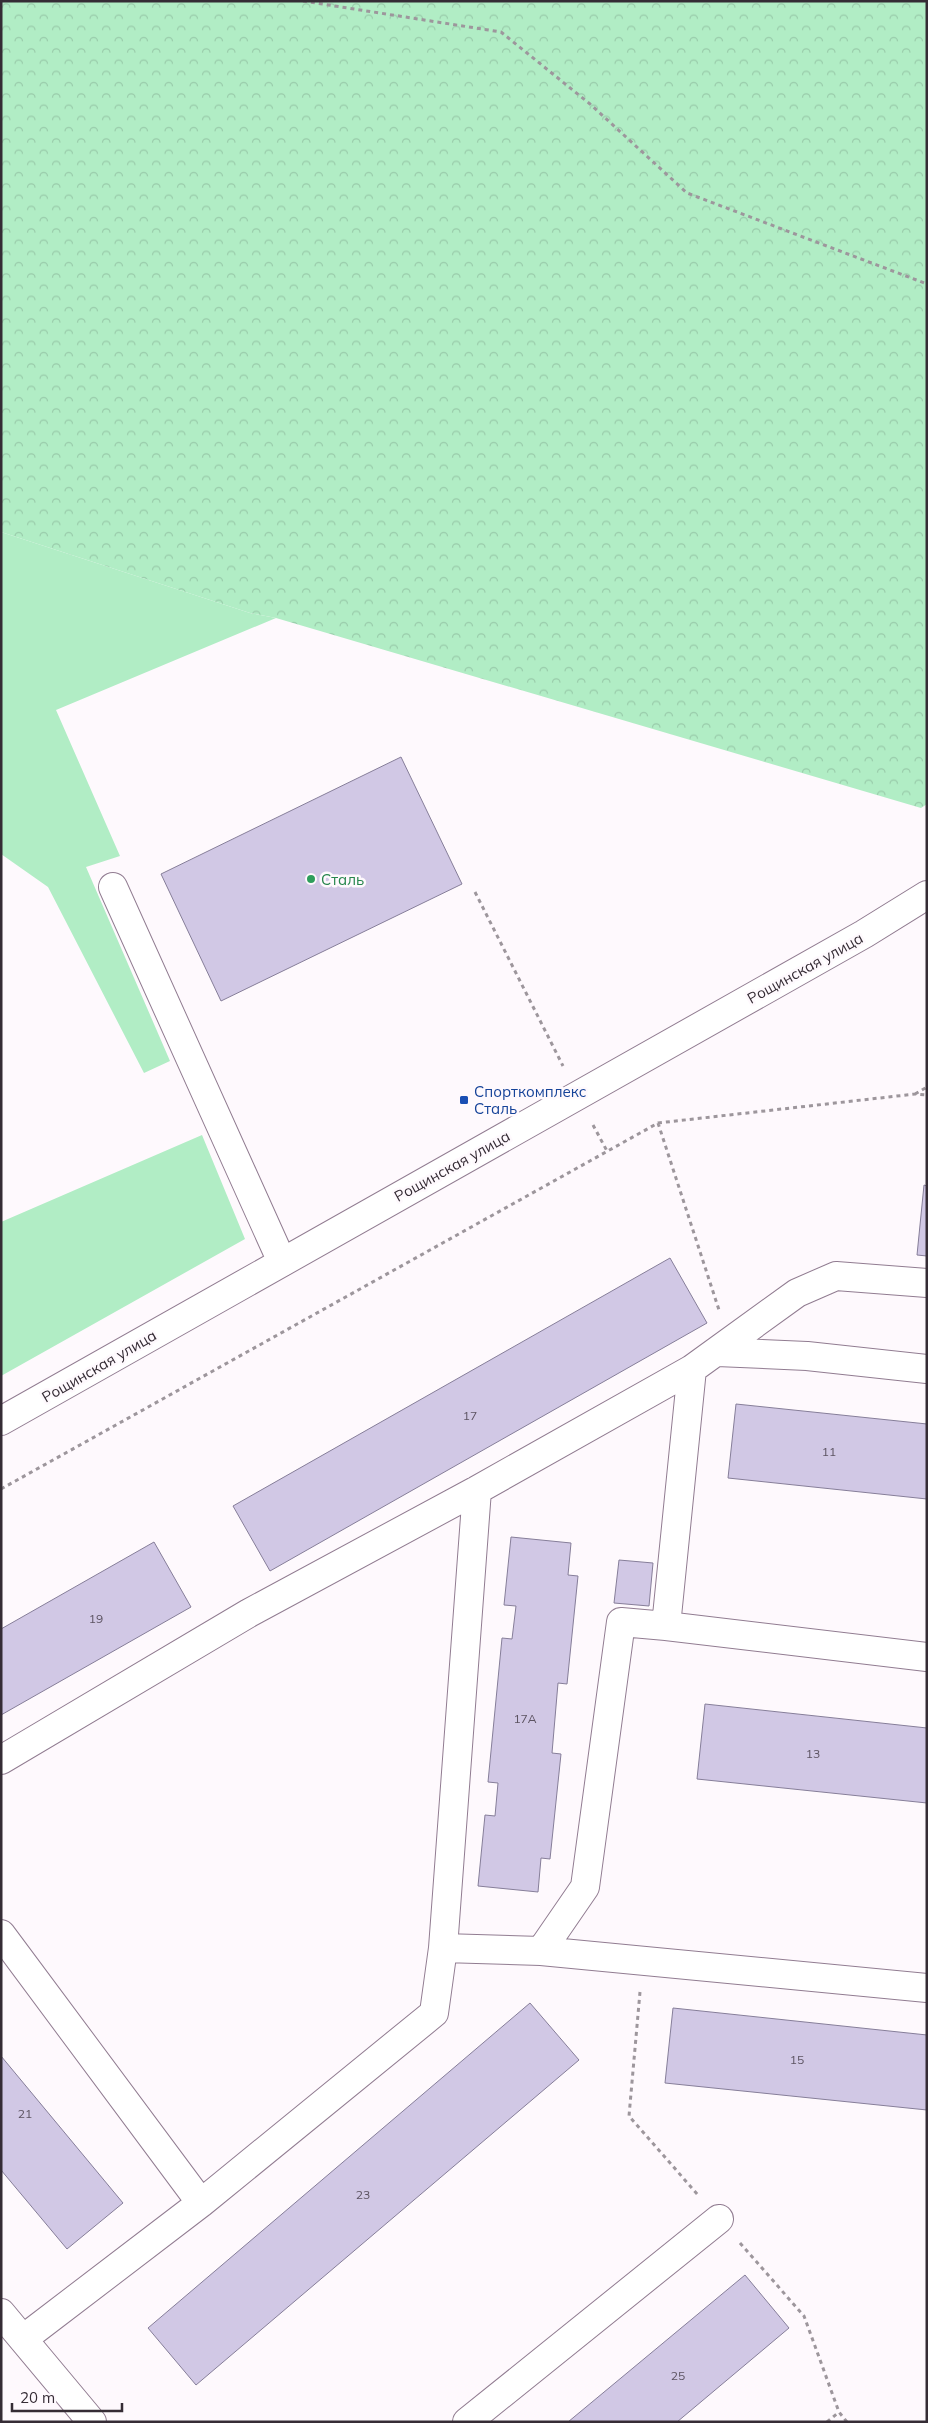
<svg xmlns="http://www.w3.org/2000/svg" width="928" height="2423" font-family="Mulish,sans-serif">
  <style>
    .green { fill: #b1edc5 }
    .forest { fill: url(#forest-crowns) }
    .building { fill: #d1c8e5; stroke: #867e99 }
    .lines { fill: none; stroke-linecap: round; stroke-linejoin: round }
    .minor-casing { stroke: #917c91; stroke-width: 30 }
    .major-casing { stroke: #917c91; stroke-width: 30 }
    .path { stroke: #9d969c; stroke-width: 3; stroke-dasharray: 4 4; stroke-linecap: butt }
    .minor { stroke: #fff; stroke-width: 28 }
    .major { stroke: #fff; stroke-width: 28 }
    .leisure-dot { fill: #2e9e5b; stroke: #fef9fd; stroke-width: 2 }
    .transit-dot { fill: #1a4fb4; stroke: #fef9fd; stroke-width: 2 }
    .labels { text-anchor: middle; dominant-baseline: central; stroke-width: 5; stroke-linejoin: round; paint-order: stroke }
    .number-label { font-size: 12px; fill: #5c5361 }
    .leisure-label { font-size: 15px; fill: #27864d; stroke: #fef9fd; text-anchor: start }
    .street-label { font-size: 15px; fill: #352c35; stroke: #fef9fd }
    .transit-label { font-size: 15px; fill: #164399; stroke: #fef9fd; text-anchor: start }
  </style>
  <defs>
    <pattern id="forest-crowns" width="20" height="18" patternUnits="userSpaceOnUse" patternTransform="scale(1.25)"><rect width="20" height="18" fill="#b1edc5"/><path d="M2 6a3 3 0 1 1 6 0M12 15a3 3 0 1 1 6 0" fill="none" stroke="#99cbaa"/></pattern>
  </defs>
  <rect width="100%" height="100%" fill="#fef9fd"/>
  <path class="green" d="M1 532 250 613 276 618 56 710 120 856 86 867 170 1061 144 1073 48 887 1 854Z
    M202 1135 245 1239 1 1376V1222Z"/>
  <path class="forest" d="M1 1H927V804L921 808 276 618 250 613 1 532Z"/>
  <path class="building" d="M401 757 462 884 221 1001 161 874Z
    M924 1185 927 1186V1256L917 1255Z
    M670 1258 707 1323 270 1571 233 1506Z
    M736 1404 927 1424V1499L728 1478Z
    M511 1537 571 1543 568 1575 578 1576 567 1684 558 1683 552 1753 561 1754 550 1859 541 1858 538 1892 478 1886 485 1815 495 1816 498 1783 488 1782 502 1638 512 1639 516 1606 504 1605Z
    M154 1542 191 1607 1 1715V1629Z
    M619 1560 653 1563 649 1606 614 1603Z
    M705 1704 927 1728V1803L697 1779Z
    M530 2003 579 2060 196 2385 148 2328Z
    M673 2008 927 2035V2110L665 2083Z
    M1 2056 123 2203 67 2249 1 2170Z
    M745 2275 789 2328 677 2422H568Z"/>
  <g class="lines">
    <g class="minor-casing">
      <path id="minor" d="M113 887 282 1262
        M717 1352 807 1356 927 1369
        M666 1626 927 1657
        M1 1760 249 1613 477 1490 692 1369
        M1 1934 201 2203
        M443 1948 477 1490
        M541 1951 927 1988
        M1 2313 92 2422
        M23 2339 201 2203 434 2013 443 1948 541 1951 585 1887 621 1622 666 1626 692 1369 797 1293 836 1276 927 1283
        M467 2422 719 2219"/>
    </g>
    <g class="major-casing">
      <path id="major" d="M1 1421 864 934 927 895"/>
    </g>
    <path class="path" d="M303 1 501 32 590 104 687 193 927 284
      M475 892 563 1066
      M915 1094 927 1087
      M658 1123 719 1310
      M593 1125 607 1151
      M1 1489 658 1123 915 1094 927 1095
      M640 1992 629 2116 698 2195
      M740 2243 804 2316 839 2412 847 2422
      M827 2422 839 2412"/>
    <use href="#minor" class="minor"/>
    <use href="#major" class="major"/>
  </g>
  <circle class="leisure-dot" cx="311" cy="879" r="5"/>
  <rect class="transit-dot" x="459" y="1095" width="10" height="10" rx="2.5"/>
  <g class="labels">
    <g class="number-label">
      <text x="470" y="1415">17</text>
      <text x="829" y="1451">11</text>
      <text x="96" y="1618">19</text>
      <text x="525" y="1718">17А</text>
      <text x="813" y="1753">13</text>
      <text x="797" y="2059">15</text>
      <text x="25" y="2113">21</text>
      <text x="363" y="2194">23</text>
      <text x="678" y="2375">25</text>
    </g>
    <g class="leisure-label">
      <text x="321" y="879">Сталь</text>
    </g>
    <g class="street-label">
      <text transform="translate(805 968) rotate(-29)">Рощинская улица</text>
      <text transform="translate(452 1166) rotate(-29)">Рощинская улица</text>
      <text transform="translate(99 1366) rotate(-30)">Рощинская улица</text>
    </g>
    <g class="transit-label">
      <text x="474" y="1091">Спорткомплекс<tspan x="474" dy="17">Сталь</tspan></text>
    </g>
  </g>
  <rect width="928" height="2423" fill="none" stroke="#352c35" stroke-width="5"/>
  <path d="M12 2403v8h110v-8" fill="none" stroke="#352c35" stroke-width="2.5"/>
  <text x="20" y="2403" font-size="15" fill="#352c35" stroke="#fef9fd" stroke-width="4" paint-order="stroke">20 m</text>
</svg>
